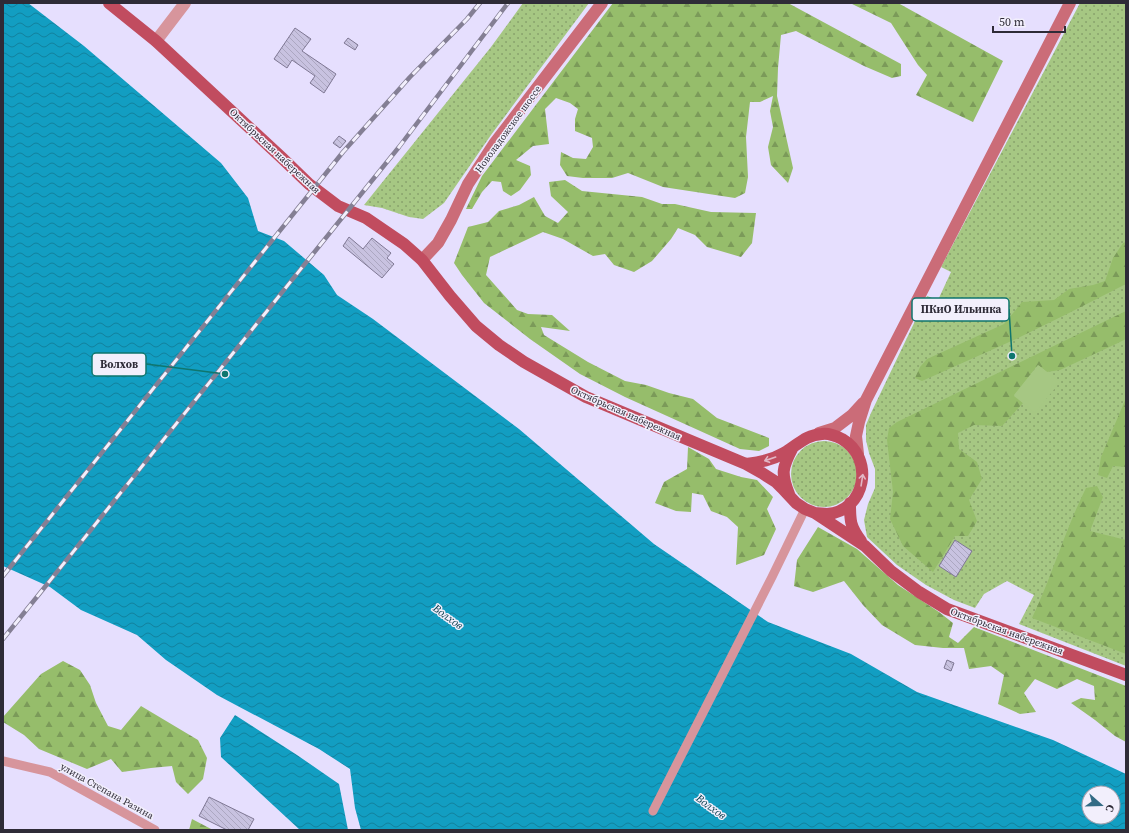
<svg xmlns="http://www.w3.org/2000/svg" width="1129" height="833" font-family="'Source Serif 4',serif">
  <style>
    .green { fill: url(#green-dots) }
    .forest { fill: url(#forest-firs) }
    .pitch { fill: #a6c783 }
    .water { fill: url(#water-waves); fill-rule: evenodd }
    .building { fill: url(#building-back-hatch); stroke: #7f7894 }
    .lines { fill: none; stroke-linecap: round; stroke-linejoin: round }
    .pedestrian { stroke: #d7959c; stroke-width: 9 }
    .minor { stroke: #d7959c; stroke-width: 12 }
    .secondary { stroke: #cb6c78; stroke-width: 12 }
    .primary { stroke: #c14c5f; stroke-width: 12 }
    .rail-casing { stroke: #847f94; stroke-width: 4.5 }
    .rail { stroke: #f2effc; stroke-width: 3; stroke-dasharray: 9; stroke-linecap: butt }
    .oneway { stroke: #e1b6c5 }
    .labels { text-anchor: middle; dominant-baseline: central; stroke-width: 3; stroke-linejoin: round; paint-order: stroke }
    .street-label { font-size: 10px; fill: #2e2b37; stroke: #f2effc }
    .water-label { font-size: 11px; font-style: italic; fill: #013a49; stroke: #f2effc }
    .leader { fill: none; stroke: #0f766e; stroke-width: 1.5 }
    .callout-dot { fill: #0f766e; stroke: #f2effc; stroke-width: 1.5 }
    .callout { fill: #f2effc; stroke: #0f766e; stroke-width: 1.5 }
    .callout-label { font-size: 11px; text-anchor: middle; font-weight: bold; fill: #2e2b37 }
  </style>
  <defs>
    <pattern id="green-dots" width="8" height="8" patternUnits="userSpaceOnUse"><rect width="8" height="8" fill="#a6c783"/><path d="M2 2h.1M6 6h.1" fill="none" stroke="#88a26c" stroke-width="1.8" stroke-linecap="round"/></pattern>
    <pattern id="forest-firs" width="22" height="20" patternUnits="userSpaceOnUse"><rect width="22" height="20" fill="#96bd6b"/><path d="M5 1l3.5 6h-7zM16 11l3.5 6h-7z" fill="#7b9a59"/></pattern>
    <pattern id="water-waves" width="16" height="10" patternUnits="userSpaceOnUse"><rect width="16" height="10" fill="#129ec2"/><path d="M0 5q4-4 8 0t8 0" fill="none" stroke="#11819e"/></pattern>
    <pattern id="building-back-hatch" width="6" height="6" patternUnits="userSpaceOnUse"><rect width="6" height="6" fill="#c8c2e0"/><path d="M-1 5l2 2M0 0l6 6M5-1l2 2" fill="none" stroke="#aca7c1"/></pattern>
  </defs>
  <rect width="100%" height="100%" fill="#e6dffe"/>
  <path class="green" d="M523 3H589L491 135 444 203 423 219 409 217 382 208 364 205 491 47Z
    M1080 3H1126V666L1019 624 1034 595 1007 581 984 594 975 608 954 600 926 585 897 565 867 537 864 520 868 504 875 488V469L869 453 866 440V425L871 413 927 296 938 300 951 272 941 267Z
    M791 474a33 33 0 1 1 66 0a33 33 0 1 1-66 0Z"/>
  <path class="forest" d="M613 3H788L901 64V76L892 78 864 66 796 31 781 35 778 68 777 96 793 168 788 183 771 165 768 147 773 127 770 111 773 96 760 102H750L746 137 748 177 745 193 735 198 663 187 628 173 612 178H583L567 176 560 165 561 152 573 158 586 159 593 147 592 138 575 131V119L578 109 570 103 556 98 545 109 549 144 533 146 516 160 530 166 531 175 520 190 511 196 503 191 501 182 492 181 482 192 472 209H466L482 176Z
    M850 3H898L1003 61 973 122 916 95 927 75 918 65 891 23Z
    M565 180 582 191 642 197 662 204H675L711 212 756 213 752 243 741 257 707 247 695 235 678 228 671 239 652 261 634 272 614 265 605 254 593 256 563 239 543 232 490 257 486 275 517 310 528 314 552 315 570 331 541 327 544 335 588 362 625 381 646 385 669 393 693 399 717 418 769 438V446L759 451 740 449 625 397 580 374 530 339 484 303 462 275 454 263 468 227 488 222 499 211 519 205 534 197 545 216 558 223 568 212 551 196 549 182Z
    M1126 242V284L1069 313 1016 339 922 381 915 378 920 367 927 359 1004 324 1022 302 1054 300 1069 289 1093 285 1105 281 1113 258 1123 243Z
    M1126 311V339L1118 343 1060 370 1047 372 1038 365 1014 395 1023 403 1002 426 974 425 958 433 959 449 977 462 982 479 969 500 977 521 968 536H955L933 572 903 546 890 519 893 492 887 440 889 428 897 422Z
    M1126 398V467L1113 466 1107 478 1098 475 1101 457Z
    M688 447 709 459 716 469 741 477 757 480 773 497 767 509 776 529 764 555 736 565 738 527 727 517 711 511 703 495 692 493 691 512 676 511 655 503 664 482 687 469Z
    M1097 486 1103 497 1090 531 1126 540V654L1032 618C1052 576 1065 530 1086 488Z
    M818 527 857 549 898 585 939 612 953 623 949 637 958 643 974 627 1126 686V742L1115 736 1095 720 1071 703 1081 698 1095 700 1094 686 1077 679 1057 689 1035 679 1024 693 1036 712 1020 714 998 704 1004 675 991 666 969 669 964 648H943L915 645 882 625 863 605 844 581 813 592 794 586 797 560Z
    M63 661 80 670 90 685 96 703 108 726 121 730 141 706 198 740 207 758 203 779 188 794 176 782 172 766 151 768 122 772 111 759 87 769 39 749 24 735 3 722V717L41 674Z
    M192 819 213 830H189Z"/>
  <path class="pitch" d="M1038 365 1060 382 1035 413 1014 396Z"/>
  <path class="water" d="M3 3H28L84 46 221 163 248 198 258 231 284 241 324 275 337 295 373 319 519 429 654 544 768 622 851 654 917 692 1053 740 1126 774V830H361L355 808 350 769 319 749 217 695 166 660 137 635 81 610 50 587 3 566ZM1089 793H1113V817H1089Z
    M235 715 297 755 339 784 348 830H300L221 757 220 738Z"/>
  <path class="building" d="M295 28 311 39 302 51 336 74 324 93 310 83 315 76 292 60 287 68 274 59Z
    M348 38 358 45 355 50 344 43Z
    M339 136 346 141 340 148 333 143Z
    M349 237 363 249 372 238 391 253 387 258 394 264 382 278 343 246Z
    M955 540 972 551 956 577 939 566Z
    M947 660 954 663 951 671 944 668Z
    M209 797 254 819 248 830H227L199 816Z"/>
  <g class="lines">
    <path class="pedestrian" d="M3 761 50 772 155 830
      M653 811 772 577 805 509"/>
    <path class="minor" d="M156 41 185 3"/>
    <path class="secondary" d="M422 260 438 243 451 220 468 184 494 144 602 3
      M819 433 835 428 852 415 863 403
      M858 454 856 436 859 422 866 400 1070 3"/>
    <path class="primary" d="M109 3 156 41 282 158 309 184 338 206 366 218 404 244 422 260 450 296 476 326 499 345 524 362 586 397 746 464 762 473 776 482 782 488 796 503 805 509 815 513 865 546 891 571 919 592 947 609 1126 675
      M746 464C760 462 772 460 784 453 798 445 805 435 822 434 829 433 836 436 842 439 875 458 866 511 827 514 823 514 819 513 815 513
      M789 494C781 474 782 468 792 449
      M850 503C850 521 850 526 861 541"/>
    <g class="rail-casing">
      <path id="rail" d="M3 576 343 152 410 77 467 19 480 3
        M3 639 399 147 508 3"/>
    </g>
    <use href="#rail" class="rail"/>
  </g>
  <defs><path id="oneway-shaft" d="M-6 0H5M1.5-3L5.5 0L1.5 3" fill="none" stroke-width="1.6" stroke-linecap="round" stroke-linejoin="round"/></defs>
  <g class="oneway">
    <use href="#oneway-shaft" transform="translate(770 459) rotate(161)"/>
    <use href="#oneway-shaft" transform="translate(862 480) rotate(-81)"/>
  </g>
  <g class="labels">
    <g class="street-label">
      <text transform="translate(508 129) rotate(-54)">Новоладожское шоссе</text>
      <text transform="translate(275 151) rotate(43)">Октябрьская набережная</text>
      <text transform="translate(626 413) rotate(24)">Октябрьская набережная</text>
      <text transform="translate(1007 631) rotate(20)">Октябрьская набережная</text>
      <text transform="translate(107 791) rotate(29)">улица Степана Разина</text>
    </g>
    <g class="water-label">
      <text transform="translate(448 617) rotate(36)">Волхов</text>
      <text transform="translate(711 807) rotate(36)">Волхов</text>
    </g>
  </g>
  <path class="leader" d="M1012 356L1009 309M225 374L146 364"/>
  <g class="callout-dot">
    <circle cx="1012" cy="356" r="4"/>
    <circle cx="225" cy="374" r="4"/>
  </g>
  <g class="callout">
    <rect x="912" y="298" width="97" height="23" rx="4"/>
    <rect x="92" y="353" width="54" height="23" rx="4"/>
  </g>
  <g class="callout-label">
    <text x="961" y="313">ПКиО Ильинка</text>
    <text x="119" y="368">Волхов</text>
  </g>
  <rect width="1129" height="833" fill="none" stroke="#2e2b37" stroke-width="8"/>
  <g transform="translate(1101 805) rotate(110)"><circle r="19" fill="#f2effc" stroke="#a4a1ad"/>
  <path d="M0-3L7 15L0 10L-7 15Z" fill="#336b85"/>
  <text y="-6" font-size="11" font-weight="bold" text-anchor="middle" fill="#2e2b37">С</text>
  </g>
  <path d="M993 26v6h72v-6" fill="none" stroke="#2e2b37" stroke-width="2"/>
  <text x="999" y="26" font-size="12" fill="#2e2b37" stroke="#f2effc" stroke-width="3" paint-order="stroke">50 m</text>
</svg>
